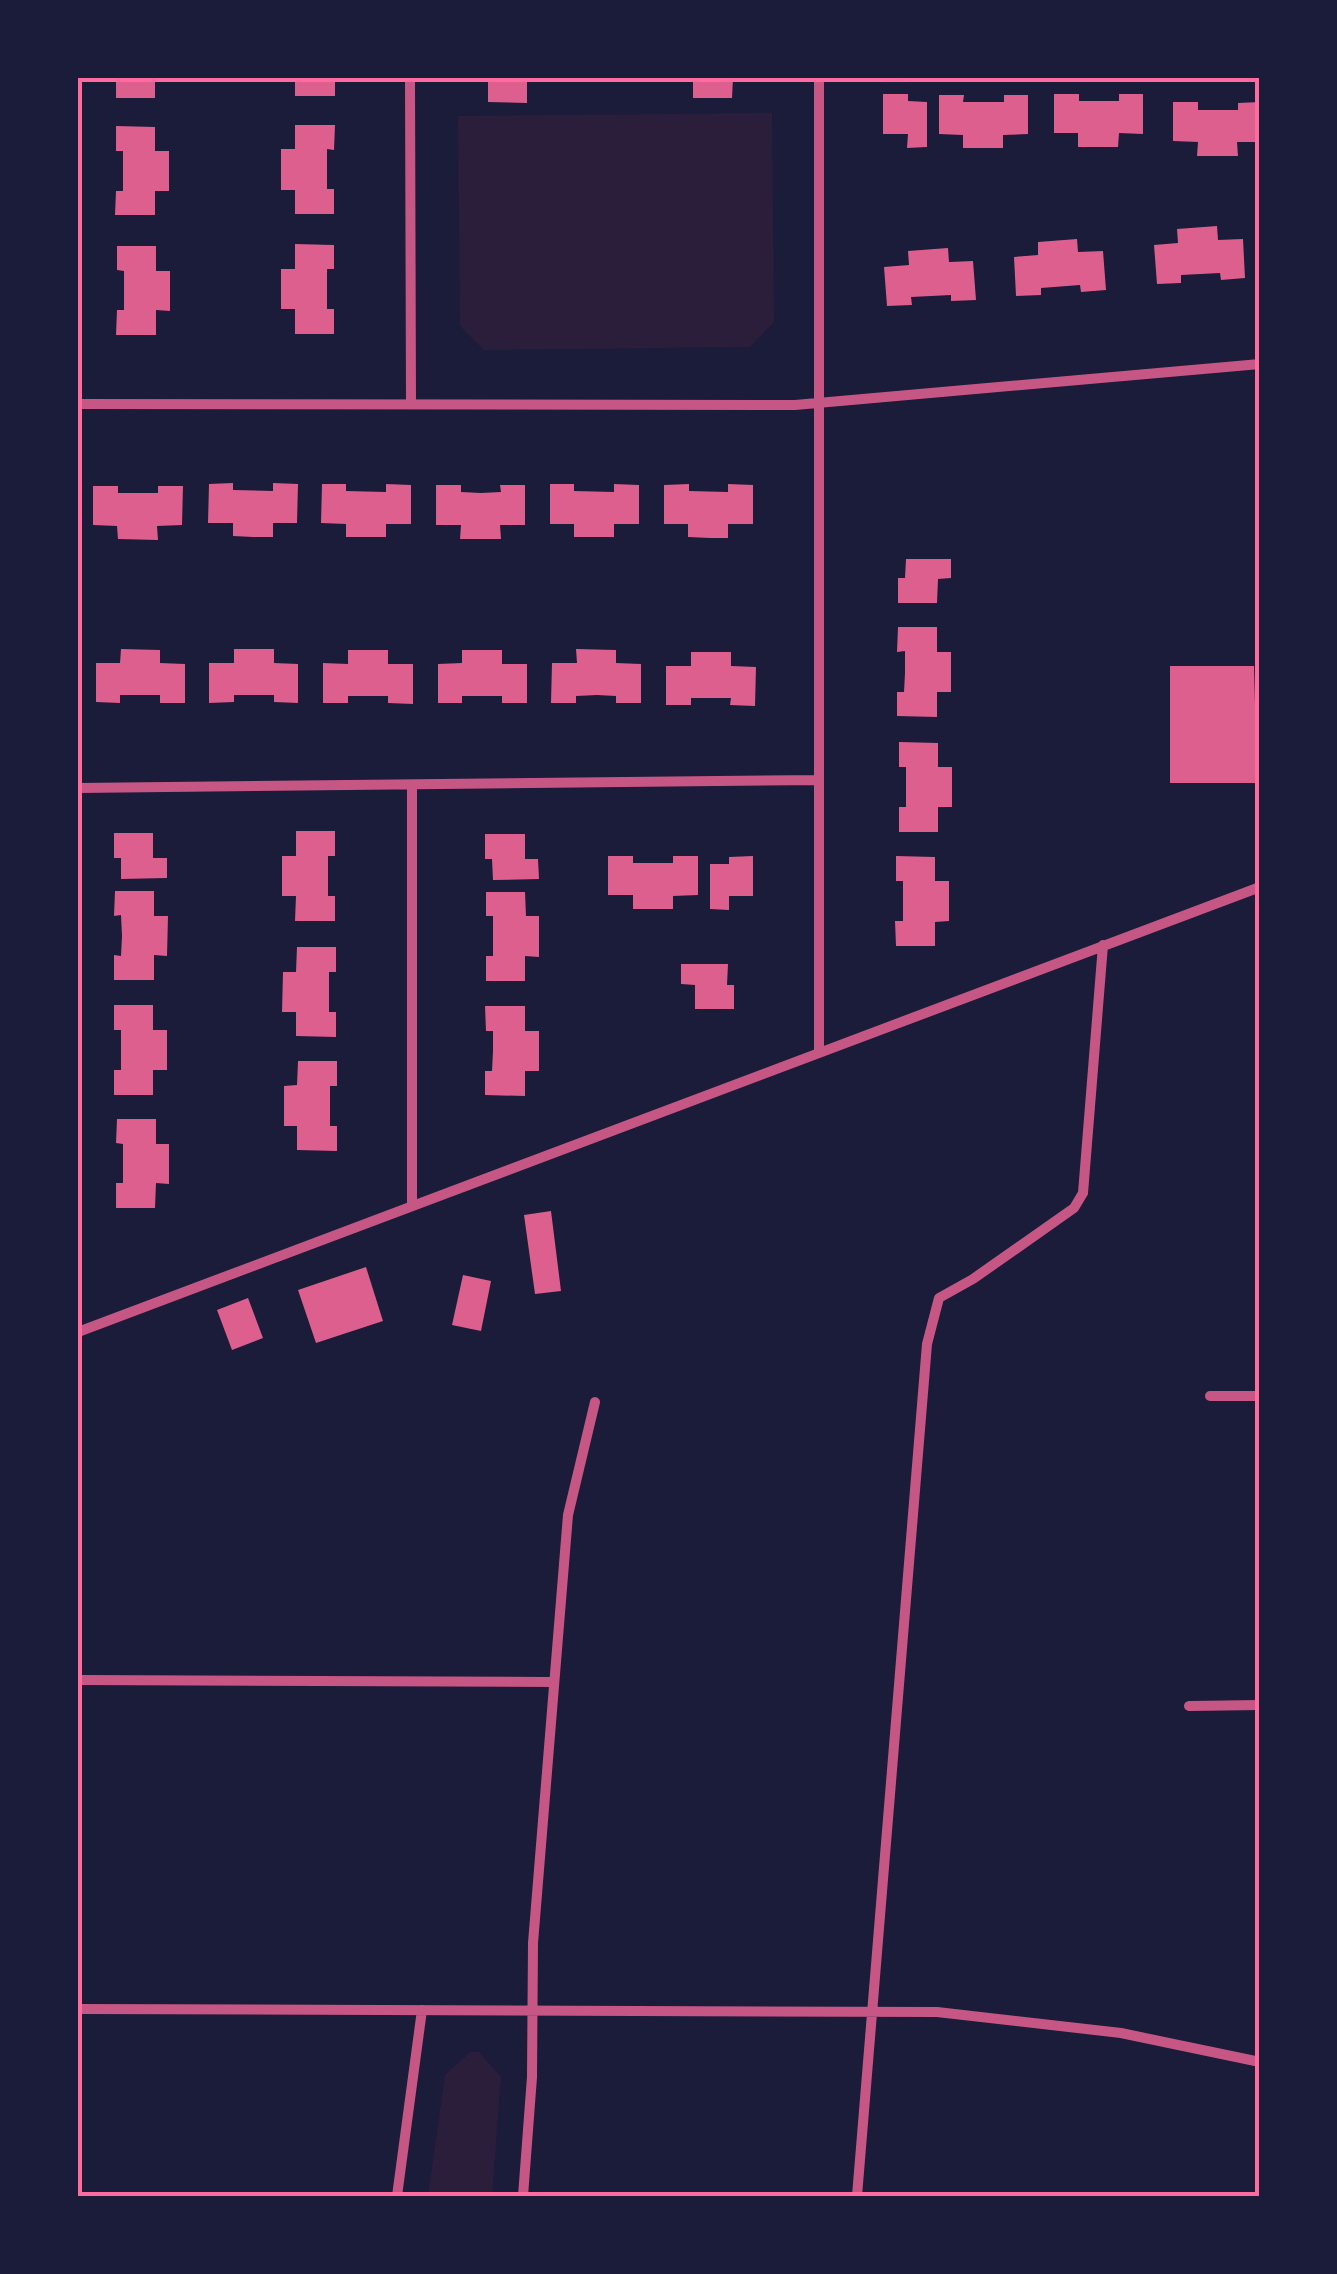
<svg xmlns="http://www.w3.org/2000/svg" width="1337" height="2274" font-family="'PT Sans Narrow',sans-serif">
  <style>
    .green { fill: #2a1e3b }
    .building { fill: #dd5f8e }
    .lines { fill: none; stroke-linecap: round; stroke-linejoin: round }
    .minor { stroke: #c65784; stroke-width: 10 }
    .neatline { fill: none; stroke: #ff6b9d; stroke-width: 4 }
  </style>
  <rect width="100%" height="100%" fill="#1b1b3a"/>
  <path class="green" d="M772 113 774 322 750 347 484 350 460 326 458 116Z
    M470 2052H479L501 2077 492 2196H428L445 2075Z"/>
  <path class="building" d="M116 78H155V98H116Z
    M295 78H335V96H295Z
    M488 78H527V103L488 102Z
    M693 78H733L732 98H693Z
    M883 94H908V101L927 102V147L907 148 908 134H883Z
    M1054 94H1079V101H1119V94H1143V134L1119 133 1118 147H1078V133H1054Z
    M939 95H964L963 102H1004V95H1028V134L1003 135V148H963V135L939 134Z
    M1173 102H1198V110H1238V103L1260 102V142H1237L1238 156H1197L1198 142 1173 141Z
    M295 125H335L334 150 327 149V189H334V214H295V190H281V149H295Z
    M116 126 155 127V151H169V191H155V215H115L116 191H123V151H116Z
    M1217 226 1218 240 1243 239 1245 278 1221 280 1220 273 1181 275V283L1157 284 1154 245 1178 243 1177 229Z
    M1077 239 1078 252 1103 251 1106 290 1081 292 1080 285 1041 288V295L1016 296 1014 257 1038 255V242Z
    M295 244 334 245V269H327V309H334V334H295V309H281V269H295Z
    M117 246H156V271H170V311L156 310V335H116L117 310H124V271L117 270Z
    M948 248 949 262 973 261 976 300 951 301V295L911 297 912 305 887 306 884 267 909 265 908 251Z
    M233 483V490L273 491V483L298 484 297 523H273V537H253L233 536V523H208L209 484Z
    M322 484H346V491L386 492V484L411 485V524H386V537H346V524L321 523Z
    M550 484H574V491L614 492V484L639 485V524H614V537H574V524H550Z
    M689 484V491L728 492V484L753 485V524H728V538H710L688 537V524H664V485Z
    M436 485H461V492L481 493 501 492 500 485H525V525H500L501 539H460L461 525H436Z
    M93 486H118V493H158V486H183L182 525 157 526 158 540 118 539 117 526 93 525Z
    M906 559H951V578L938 579 937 603H898V578H905Z
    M898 627H937V652H951V692H937V717L897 716V692H904L905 673V651L897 652Z
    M121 649 160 650V663L185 664V703H160V695H120V703L96 702V663H120Z
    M234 649H274V663L298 664V703L274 702V695H234V702L209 703V663H234Z
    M576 649 616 650V663L641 664V703H616V696L597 695 576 696V703H551L552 663H577Z
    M348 650H388V664H413V704L388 703V696H348V703H323V663L348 664Z
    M462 650H502V664H527V703H502V696H462V703H438V664L462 663Z
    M691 652H731V666L756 667 755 706 730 705 731 698H691V705H666V666H691Z
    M1170 666H1254L1255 704H1260V783H1170Z
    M899 742 938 743V767H952V807H938V832H899V807H906V767H899Z
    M296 831H335V856H328V896H335V921H295L296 896H282V856H296Z
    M114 833H153V858H167V878L121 879V858H114Z
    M485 834H525V859H538L539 879 493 880 492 859H485Z
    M608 856H633V863H673V856H698V895L673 896V909H633V895H608Z
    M753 856V896H729V910L710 909V864H729V857Z
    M896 856 935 857V881H949V921L935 922V946H896L895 921H903V881H896Z
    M115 891H154V916H168L167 956 154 955V980H114V955L121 956 122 936 121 915 114 916Z
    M486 892H525L526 916H539V957L525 956V981H486V956H493V916H486Z
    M297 947H336V972H329V1012H336V1037L296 1036V1012H282L283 972H296Z
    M681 964H728L727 985H734V1009H695V985L681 984Z
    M114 1005H153V1030H167V1070H153V1095H114V1070H121V1030H114Z
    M485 1006H525V1031H539V1071H525V1096L485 1095V1071H492L493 1051V1031H486Z
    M298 1061H337V1086H330V1126H337V1151L297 1150V1126H284V1086L297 1085Z
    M117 1119H156V1144H169V1184L156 1183 155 1208H116V1183H123V1144L116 1143Z
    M551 1211 561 1291 535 1294 524 1215Z
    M366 1267 383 1321 316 1343 298 1290Z
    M463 1275 491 1281 481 1331 452 1325Z
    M248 1298 263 1338 232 1350 217 1310Z"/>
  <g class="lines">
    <path class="minor" d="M410 78 411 404
      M78 404 795 405 1260 364
      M412 785V1206
      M78 788 819 780
      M819 1053V78
      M78 1332 1260 887
      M1210 1396H1260
      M78 1680 554 1682
      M1189 1706 1260 1705
      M78 2009 937 2012 1121 2033 1260 2062
      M397 2196 422 2010
      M523 2196 532 2077 533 1943 568 1515 595 1402
      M857 2196 927 1344 939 1298 973 1279 1074 1208 1083 1193 1103 945"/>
  </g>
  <rect width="1337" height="2274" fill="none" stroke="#1b1b3a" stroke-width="160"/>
  <rect x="80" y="80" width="1177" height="2114" class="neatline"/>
</svg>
